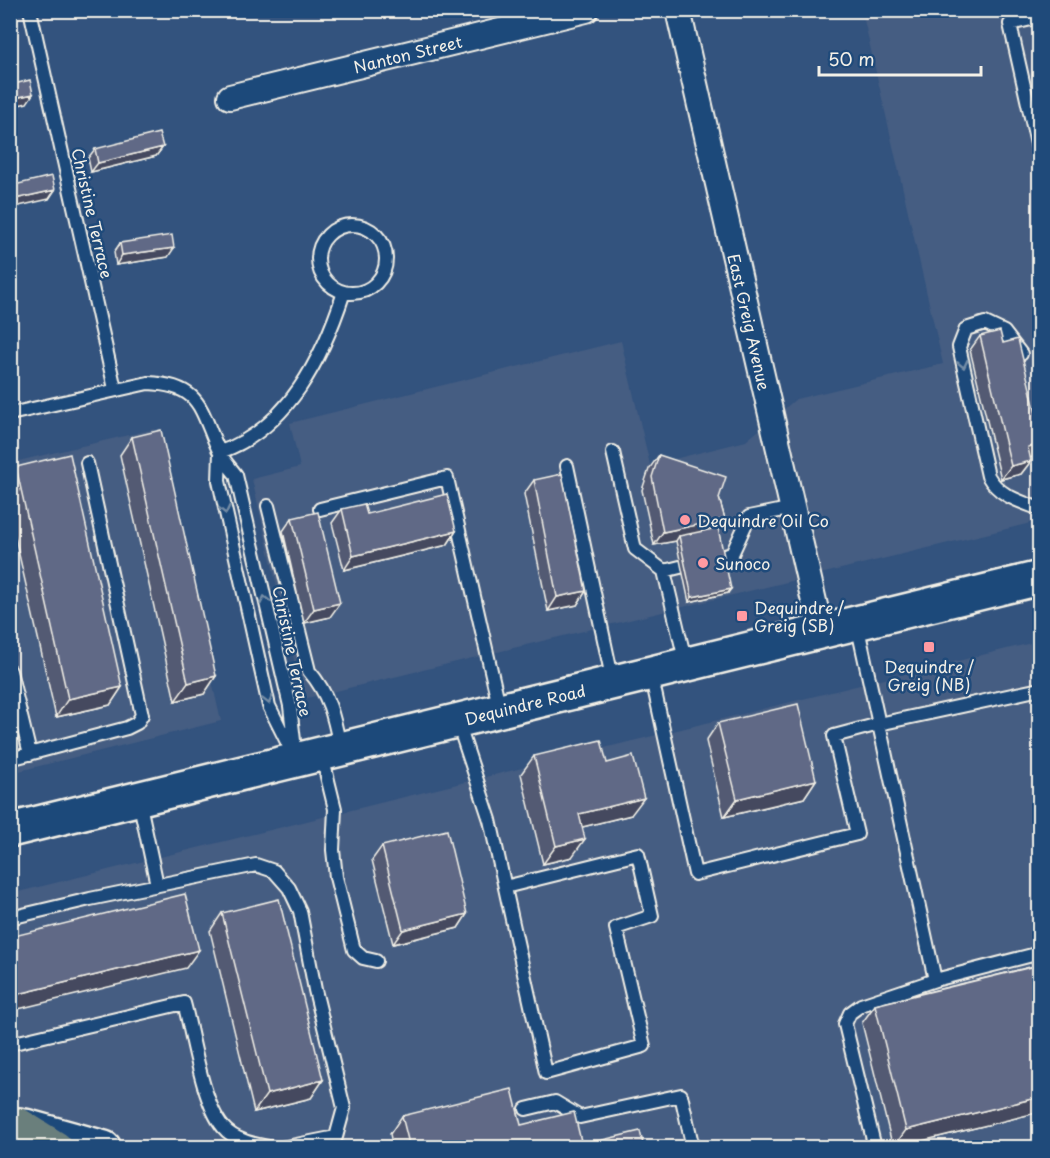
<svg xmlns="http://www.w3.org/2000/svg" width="1050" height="1158" font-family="'Playpen Sans',sans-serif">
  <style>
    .built { fill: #455d82 }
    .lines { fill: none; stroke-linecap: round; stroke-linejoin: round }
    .service-casing { stroke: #f4f1e8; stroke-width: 16 }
    .minor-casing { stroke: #f4f1e8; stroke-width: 28 }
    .secondary-casing { stroke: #f4f1e8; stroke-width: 38 }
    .motorway-casing { stroke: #f4f1e8; stroke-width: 38 }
    .service { stroke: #1f4a7a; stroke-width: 12 }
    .minor { stroke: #1f4a7a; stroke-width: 24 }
    .secondary { stroke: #1f4a7a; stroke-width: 33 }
    .motorway { stroke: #6b7f7c; stroke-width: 33 }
    .wall { fill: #535a73; stroke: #f4f1e8; stroke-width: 1.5 }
    .shaded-wall { fill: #444a5e; stroke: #f4f1e8; stroke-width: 1.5 }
    .building { fill: #616986; stroke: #f4f1e8; stroke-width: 1.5 }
    .oneway { stroke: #748da6 }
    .poi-dot { fill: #ff9aa2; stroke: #1f4a7a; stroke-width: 2 }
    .labels { text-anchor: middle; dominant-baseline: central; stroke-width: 5; stroke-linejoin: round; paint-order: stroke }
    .street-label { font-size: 16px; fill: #f4f1e8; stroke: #1f4a7a }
    .poi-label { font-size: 16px; fill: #f4f1e8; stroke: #1f4a7a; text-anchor: start }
  </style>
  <rect width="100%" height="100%" fill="#33537e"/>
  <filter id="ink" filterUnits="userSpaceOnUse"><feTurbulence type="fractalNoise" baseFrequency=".0167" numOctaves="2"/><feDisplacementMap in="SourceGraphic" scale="12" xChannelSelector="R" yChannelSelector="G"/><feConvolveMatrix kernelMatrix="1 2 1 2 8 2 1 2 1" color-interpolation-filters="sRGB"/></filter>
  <g filter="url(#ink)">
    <path class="built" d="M862 11H1039V521L303 699 252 479 300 467 290 423 621 341 650 465 746 441 796 399 943 364Z
      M154 429 221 721 11 773 10 463Z
      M1039 641V1147H146L11 1108 10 894Z"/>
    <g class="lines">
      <g class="service-casing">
        <path id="service" d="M30 10 115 389
          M1040 17 1010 24 1040 157
          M318 259a34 34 0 1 1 68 0a34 34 0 1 1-68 0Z
          M1021 354 1004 332 985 323 966 329 959 347 988 476C999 496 1019 501 1040 509
          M10 414 148 383C202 385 200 410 219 451 223 460 230 467 236 475L290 706 296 758
          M220 452 219 481 269 706 292 752
          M220 452C288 429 323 357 344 292
          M613 452 635 549 664 571
          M567 466 613 682
          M268 506 309 671C329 694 334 717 340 747
          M320 509 447 478 500 710
          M857 624 935 980 1040 953
          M686 664 664 571 732 554 749 517 793 508
          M10 671 30 754
          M651 674 695 874 857 834 834 736 879 724 1040 689
          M458 723 490 820 546 1073 644 1046 616 928 652 916 638 854 505 887
          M322 756 335 809 333 850 336 877 354 950 363 958 376 961
          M10 759 127 728 137 723 142 715 87 463
          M139 800 157 885
          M10 918 90 899 256 865 274 871 289 888 300 911 315 990 344 1108 336 1137 281 1148
          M10 1044 184 1003C193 1036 202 1102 223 1127 234 1141 257 1145 274 1148
          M526 1109 555 1102 580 1117 681 1095 693 1148
          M875 1148 845 1024 850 1013 861 1005 935 980"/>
      </g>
      <g class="minor-casing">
        <g id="minor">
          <path id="s1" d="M678 10 821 632"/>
          <path id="s2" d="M230 97 586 10"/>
        </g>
      </g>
      <g class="secondary-casing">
        <g id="secondary">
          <path id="s3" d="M10 830 1040 578"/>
          <path d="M25 1126 104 1148"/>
        </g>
      </g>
      <g class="motorway-casing">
        <path id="motorway" d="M19 1125 56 1148"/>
      </g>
      <use href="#service" class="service"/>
      <use href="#minor" class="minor"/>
      <use href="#secondary" class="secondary"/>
      <use href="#motorway" class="motorway"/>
    </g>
    <path class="wall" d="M163 147 156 156 91 172 88 158 95 149Z
      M120 243 168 257 116 265 114 252Z
      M980 336 1003 343 1040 430V447L1033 457H1030L1031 461 1021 474 1001 479 970 350Z
      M132 437 216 676 204 694 175 701 120 455Z
      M659 455 719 498 725 519 718 528 728 593 689 602 676 541 654 545 642 490 649 469Z
      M16 467 122 687 110 705 56 717 10 515V475Z
      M534 480 586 591 577 605 548 611 524 494Z
      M342 509 456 531 447 545 344 570 332 523Z
      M292 518 330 617 304 623 283 531Z
      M718 723 816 780 804 798 724 817 706 741Z
      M534 756 607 763 631 815 582 827 572 857 543 864 521 774Z
      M382 846 467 914 458 928 393 944 372 860Z
      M222 913 323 1080 311 1098 254 1112 210 931Z
      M1040 958V1112L893 1148 862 1023 875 1005 1034 966Z
      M402 1116 521 1125 582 1145 644 1148H393L390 1134Z"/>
    <path class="shaded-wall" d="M33 94 27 103 10 107V99Z
      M163 147 156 156 91 172 98 163Z
      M55 190 49 199 10 208V200Z
      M174 248 168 257 116 265 122 255Z
      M1040 444V447L1033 457 1018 460 1028 447Z
      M1031 461 1021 474 1001 479 1011 466Z
      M725 519 715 532 679 536 676 541 654 545 663 532Z
      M456 531 447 545 344 570 353 556Z
      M731 589 728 593 689 602 692 597Z
      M586 591 577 605 548 611 557 597Z
      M340 603 330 617 304 623 314 609Z
      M216 676 204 694 175 701 188 683Z
      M122 687 110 705 56 717 68 699Z
      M816 780 804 798 724 817 737 799Z
      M644 798 631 815 566 831 579 814Z
      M585 839 572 857 543 864 556 846Z
      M467 914 458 928 393 944 403 930Z
      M199 950 186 968 10 1011V996Z
      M323 1080 311 1098 254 1112 267 1094Z
      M1040 1097V1112L893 1148 906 1130Z"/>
    <path class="building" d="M30 80 33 94 10 99V85Z
      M159 133 163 147 98 163 95 149Z
      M52 176 55 190 10 200V186Z
      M172 235 174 248 122 255 120 243Z
      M1000 331 1003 343 1018 339 1040 430V444L1028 447 1031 461 1011 466 980 336Z
      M161 430 216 676 188 683 132 437Z
      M70 454 122 687 68 699 16 467Z
      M659 455 726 477 719 498 725 519 663 532 652 477Z
      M562 474 586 591 557 597 534 480Z
      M447 494 456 531 353 556 342 509 364 504 367 514Z
      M318 512 340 603 314 609 292 518Z
      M718 528 731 589 692 597 679 536Z
      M798 704 816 780 737 799 718 723Z
      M601 740 607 763 633 756 644 798 579 814 585 839 556 846 534 756Z
      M447 830 467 914 403 930 382 846Z
      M185 894 199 950 10 996V937Z
      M279 899 323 1080 267 1094 222 913Z
      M1040 965V1097L906 1130 875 1005Z
      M512 1089 521 1125 574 1112 582 1145 640 1131 644 1148H469L468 1145 458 1148H410L402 1116Z"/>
    <defs><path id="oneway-chevron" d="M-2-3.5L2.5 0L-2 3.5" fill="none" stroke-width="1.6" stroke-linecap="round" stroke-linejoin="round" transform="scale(1.5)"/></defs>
    <g class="oneway">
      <use href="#oneway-chevron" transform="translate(963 364) rotate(77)"/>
      <use href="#oneway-chevron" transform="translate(225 510) rotate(77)"/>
      <use href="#oneway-chevron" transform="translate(265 600) rotate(-103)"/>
      <use href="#oneway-chevron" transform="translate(268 700) rotate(76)"/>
    </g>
  </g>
  <g class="poi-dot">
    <circle cx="685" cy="520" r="6"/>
    <circle cx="703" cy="563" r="6"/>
    <rect x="736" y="610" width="12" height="12" rx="3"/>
    <rect x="923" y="641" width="12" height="12" rx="3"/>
  </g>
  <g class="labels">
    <g class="street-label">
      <text stroke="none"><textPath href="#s2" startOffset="183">Nanton Street</textPath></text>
      <text transform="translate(93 213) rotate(77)">Christine Terrace</text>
      <text stroke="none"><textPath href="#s1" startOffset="320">East Greig Avenue</textPath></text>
      <text transform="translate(293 651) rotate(78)">Christine Terrace</text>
      <text stroke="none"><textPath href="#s3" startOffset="530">Dequindre Road</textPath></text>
    </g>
    <g class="poi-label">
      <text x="697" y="520">Dequindre Oil Co</text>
      <text x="715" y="563">Sunoco</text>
      <text x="754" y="607">Dequindre /<tspan x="754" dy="18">Greig (SB)</tspan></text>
      <text x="929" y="666" text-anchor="middle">Dequindre /<tspan x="929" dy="18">Greig (NB)</tspan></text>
    </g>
  </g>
  <rect width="1050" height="1158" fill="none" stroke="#1f4a7a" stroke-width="36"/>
  <rect x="18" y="18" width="1014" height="1122" fill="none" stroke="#f4f1e8" stroke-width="2" filter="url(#ink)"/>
  <path d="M819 66v9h162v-9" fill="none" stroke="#f4f1e8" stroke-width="3"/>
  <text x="828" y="66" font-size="18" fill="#f4f1e8" stroke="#1f4a7a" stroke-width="4.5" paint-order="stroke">50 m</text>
</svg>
